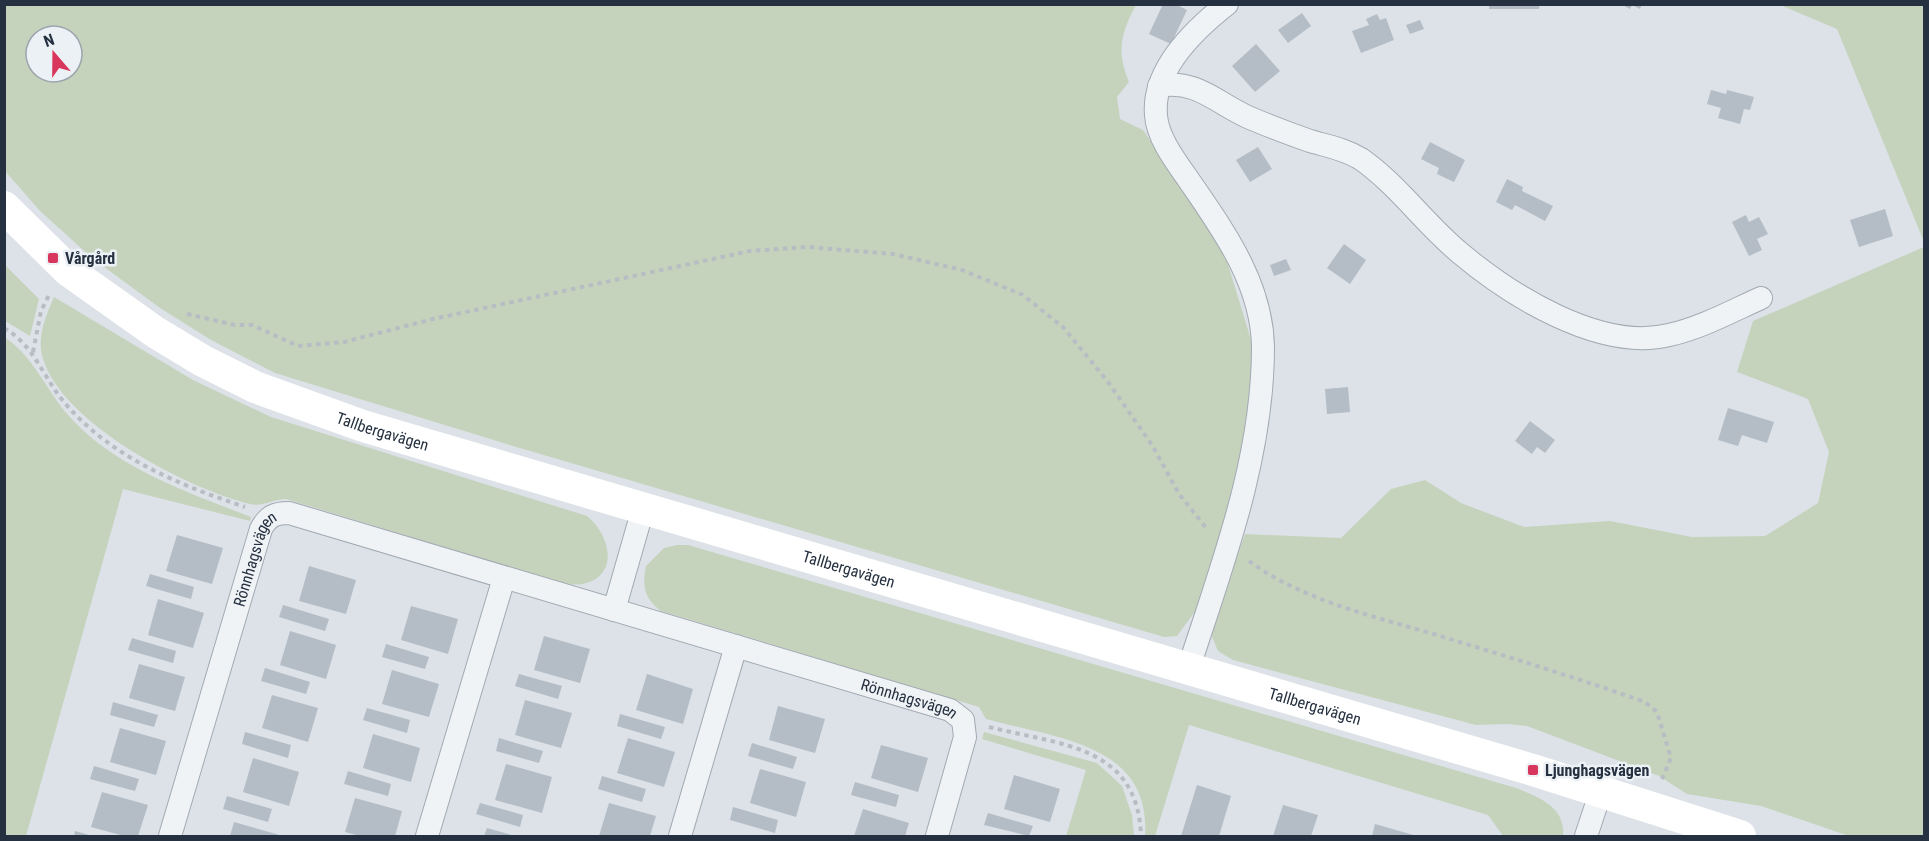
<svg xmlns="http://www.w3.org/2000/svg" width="1929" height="841" font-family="'Roboto Condensed',sans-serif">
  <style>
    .green { fill: #c5d3bd; fill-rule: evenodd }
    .building { fill: #b4bcc5 }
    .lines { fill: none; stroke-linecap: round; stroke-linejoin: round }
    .street-casing { stroke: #a2a9b2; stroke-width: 24 }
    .path { stroke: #b7bdc3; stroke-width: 4; stroke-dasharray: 4.5 4.5; stroke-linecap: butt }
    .street { stroke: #f0f3f6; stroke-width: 22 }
    .secondary { stroke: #fff; stroke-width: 32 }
    .poi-dot { fill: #d9365d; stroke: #ecf1f6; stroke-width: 2 }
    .labels { text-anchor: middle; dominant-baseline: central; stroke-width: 5; stroke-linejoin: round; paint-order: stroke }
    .poi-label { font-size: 16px; font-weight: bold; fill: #253140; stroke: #ecf1f6; text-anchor: start }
    .street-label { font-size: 16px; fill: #253140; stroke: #ecf1f6 }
  </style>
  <rect width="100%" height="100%" fill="#dde2e8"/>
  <path class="green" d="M4 5H1136C1121 33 1116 51 1129 82L1117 97 1120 119 1143 130 1202 216 1226 258 1252 343 1248 434 1241 475 1197 609 1177 636 1164 637 513 446 275 373 211 340 160 308 92 258 40 211 5 171ZM36 36H72V72H36Z
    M1780 5H1924V242L1837 29Z
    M1924 247V836H1849L1761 806 1687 794 1659 776 1527 726 1508 724 1476 725 1233 660 1218 651 1212 637 1213 623 1245 534 1341 538 1391 489 1425 480 1461 503 1524 527 1610 521 1692 537 1765 536 1818 503 1829 452 1808 399 1737 372 1753 321Z
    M5 265 39 299 30 336 5 321Z
    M54 297 193 380 271 417 587 516C608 532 621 573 586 583 579 586 570 584 563 583L286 499C274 499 262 507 250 504 188 489 63 424 43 359 36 337 46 316 54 297Z
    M4 337C32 354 47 391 68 415 115 468 187 492 251 517L250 521 123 489 26 836H4Z
    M677 545H688L1516 788C1539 797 1566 807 1563 836H1503L1488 815 1189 725 1155 836H1145C1151 743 1055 738 986 719L979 707 661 611C644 598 642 586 646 566L664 548Z
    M984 732 1097 763 1122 786 1132 815 1134 836H1066L1086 770 982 739Z"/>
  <path class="building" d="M1163 4H1175L1187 10 1171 44 1149 34Z
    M1489 4H1540L1539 9H1489Z
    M1621 4H1642L1640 9 1632 5 1630 9Z
    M1302 13 1311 26 1288 43 1278 30Z
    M1377 14 1380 20 1386 18 1394 40 1361 53 1352 31 1369 25 1366 19Z
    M1420 20 1424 29 1410 34 1406 25Z
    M1256 44 1280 71 1255 92 1232 66Z
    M1711 90 1726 94 1727 90 1754 97 1750 110 1744 109 1740 124 1718 118 1721 108 1707 104Z
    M1430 142 1465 160 1454 182 1437 174 1439 168 1421 159Z
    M1258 147 1272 169 1250 182 1236 160Z
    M1507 179 1523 187 1522 191 1553 206 1545 221 1515 205 1512 210 1496 202Z
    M1885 209 1893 236 1859 247 1850 220Z
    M1746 215 1749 222 1759 217 1768 234 1757 239 1762 250 1749 256 1732 222Z
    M1344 244 1366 260 1350 284 1327 268Z
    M1286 259 1291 270 1274 276 1270 265Z
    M1348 387 1350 412 1327 414 1325 389Z
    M1728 408 1774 422 1767 443 1742 435 1738 446 1718 440Z
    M1530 421 1555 440 1545 453 1537 447 1532 454 1515 441Z
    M177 535 223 548 212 584 166 571Z
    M309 566 356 580 346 614 299 601Z
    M150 574 194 587 191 599 146 586Z
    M158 599 204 613 193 648 148 635Z
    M283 605 329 619 325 631 279 617Z
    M411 606 458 619 448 654 401 640Z
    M290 631 336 645 326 679 280 665Z
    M544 636 590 649 580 683 534 670Z
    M132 638 176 651 173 663 128 650Z
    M386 644 429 657 425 669 382 657Z
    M139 664 185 677 175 711 129 698Z
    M265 668 310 682 306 694 261 681Z
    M392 670 439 684 429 717 382 704Z
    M519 674 562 686 558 699 515 686Z
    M647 674 693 689 683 724 636 710Z
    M272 695 318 708 308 742 262 728Z
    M525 700 572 713 561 748 515 735Z
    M113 702 158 715 154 727 110 715Z
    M778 706 825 719 815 753 769 740Z
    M367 708 410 720 407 733 363 720Z
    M620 714 665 727 661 739 617 726Z
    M120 728 166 741 156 775 110 762Z
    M245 732 291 745 288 758 242 744Z
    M373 734 420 748 411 782 363 768Z
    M499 738 543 751 539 763 496 751Z
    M628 738 675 752 664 787 617 773Z
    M752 743 797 757 793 769 748 756Z
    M881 745 928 758 918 792 871 778Z
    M253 758 299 772 289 806 243 792Z
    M506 764 552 777 542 813 495 800Z
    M94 766 139 779 135 791 90 779Z
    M760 769 806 782 796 817 750 803Z
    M348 771 391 784 388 796 344 784Z
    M1014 775 1060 789 1050 822 1004 809Z
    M602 776 646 789 642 802 598 789Z
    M855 782 899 795 896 807 851 795Z
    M1197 785 1231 796 1219 836H1181Z
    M102 792 148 805 138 836H124L91 827Z
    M227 796 272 809 268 822 223 809Z
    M355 798 402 811 395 836H360L345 832Z
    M480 803 523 815 520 827 476 814Z
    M609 803 656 816 650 836H599Z
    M1283 805 1318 815 1311 836H1273Z
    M733 807 778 820 775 833 730 820Z
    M863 809 909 823 905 836H854Z
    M988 813 1033 826 1029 836 984 825Z
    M234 822 283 836H230Z
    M1375 824 1417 836H1372Z
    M487 828 515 836H484Z
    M75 831 93 836H74Z"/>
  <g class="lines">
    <g class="street-casing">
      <g id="street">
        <path d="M1159 86C1198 79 1217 104 1250 118 1269 126 1290 134 1310 141 1327 146 1345 149 1361 159 1398 185 1425 224 1460 253 1510 295 1600 352 1669 335 1701 328 1732 311 1761 298"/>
        <path d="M614 610 643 509"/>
        <path d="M1188 670C1222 565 1263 459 1263 347 1262 283 1223 230 1188 179 1176 162 1157 137 1156 115 1152 70 1195 29 1227 4"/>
        <path id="s1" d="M170 836 261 529C268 516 275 513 289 513L950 710 963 720 965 737 937 836"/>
        <path d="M427 836 504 578"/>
        <path d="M680 836 736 646"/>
        <path d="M1586 836 1601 791"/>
      </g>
    </g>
    <path class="path" d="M187 314 235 325H252L298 346 344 342 433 319 750 251 807 247 893 254 962 270 1023 295 1064 328 1108 382 1152 445 1179 494 1207 529
      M4 328C34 345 43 377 64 402 110 457 179 485 245 507
      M33 352 41 311 50 293
      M1249 561C1303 601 1377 617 1440 636 1509 657 1577 678 1645 702L1657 712 1671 758 1662 779
      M989 727C1060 745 1138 745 1141 836"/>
    <use href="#street" class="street"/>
    <path class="secondary" id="s2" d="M4 207 69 271 155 332 203 361 255 387 363 426 1533 770 1740 836"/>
  </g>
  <g class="poi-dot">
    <rect x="47" y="252" width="12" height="12" rx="3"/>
    <rect x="1527" y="764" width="12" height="12" rx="3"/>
  </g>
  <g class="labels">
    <g class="poi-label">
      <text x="65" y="258">Vårgård</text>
      <text x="1545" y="770">Ljunghagsvägen</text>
    </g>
    <g class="street-label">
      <text stroke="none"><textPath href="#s2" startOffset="446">Tallbergavägen</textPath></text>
      <text stroke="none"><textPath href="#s1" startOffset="290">Rönnhagsvägen</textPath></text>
      <text stroke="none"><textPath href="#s2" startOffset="932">Tallbergavägen</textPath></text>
      <text stroke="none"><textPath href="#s1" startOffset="1002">Rönnhagsvägen</textPath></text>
      <text stroke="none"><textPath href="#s2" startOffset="1418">Tallbergavägen</textPath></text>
    </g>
  </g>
  <rect width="1929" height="841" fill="none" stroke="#253140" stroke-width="12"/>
  <g transform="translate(54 54) rotate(340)"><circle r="28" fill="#ecf1f6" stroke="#9ca4ad" stroke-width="1.5"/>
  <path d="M0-4.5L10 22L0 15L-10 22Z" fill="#d9365d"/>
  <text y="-9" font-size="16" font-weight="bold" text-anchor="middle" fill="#253140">N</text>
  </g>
</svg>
